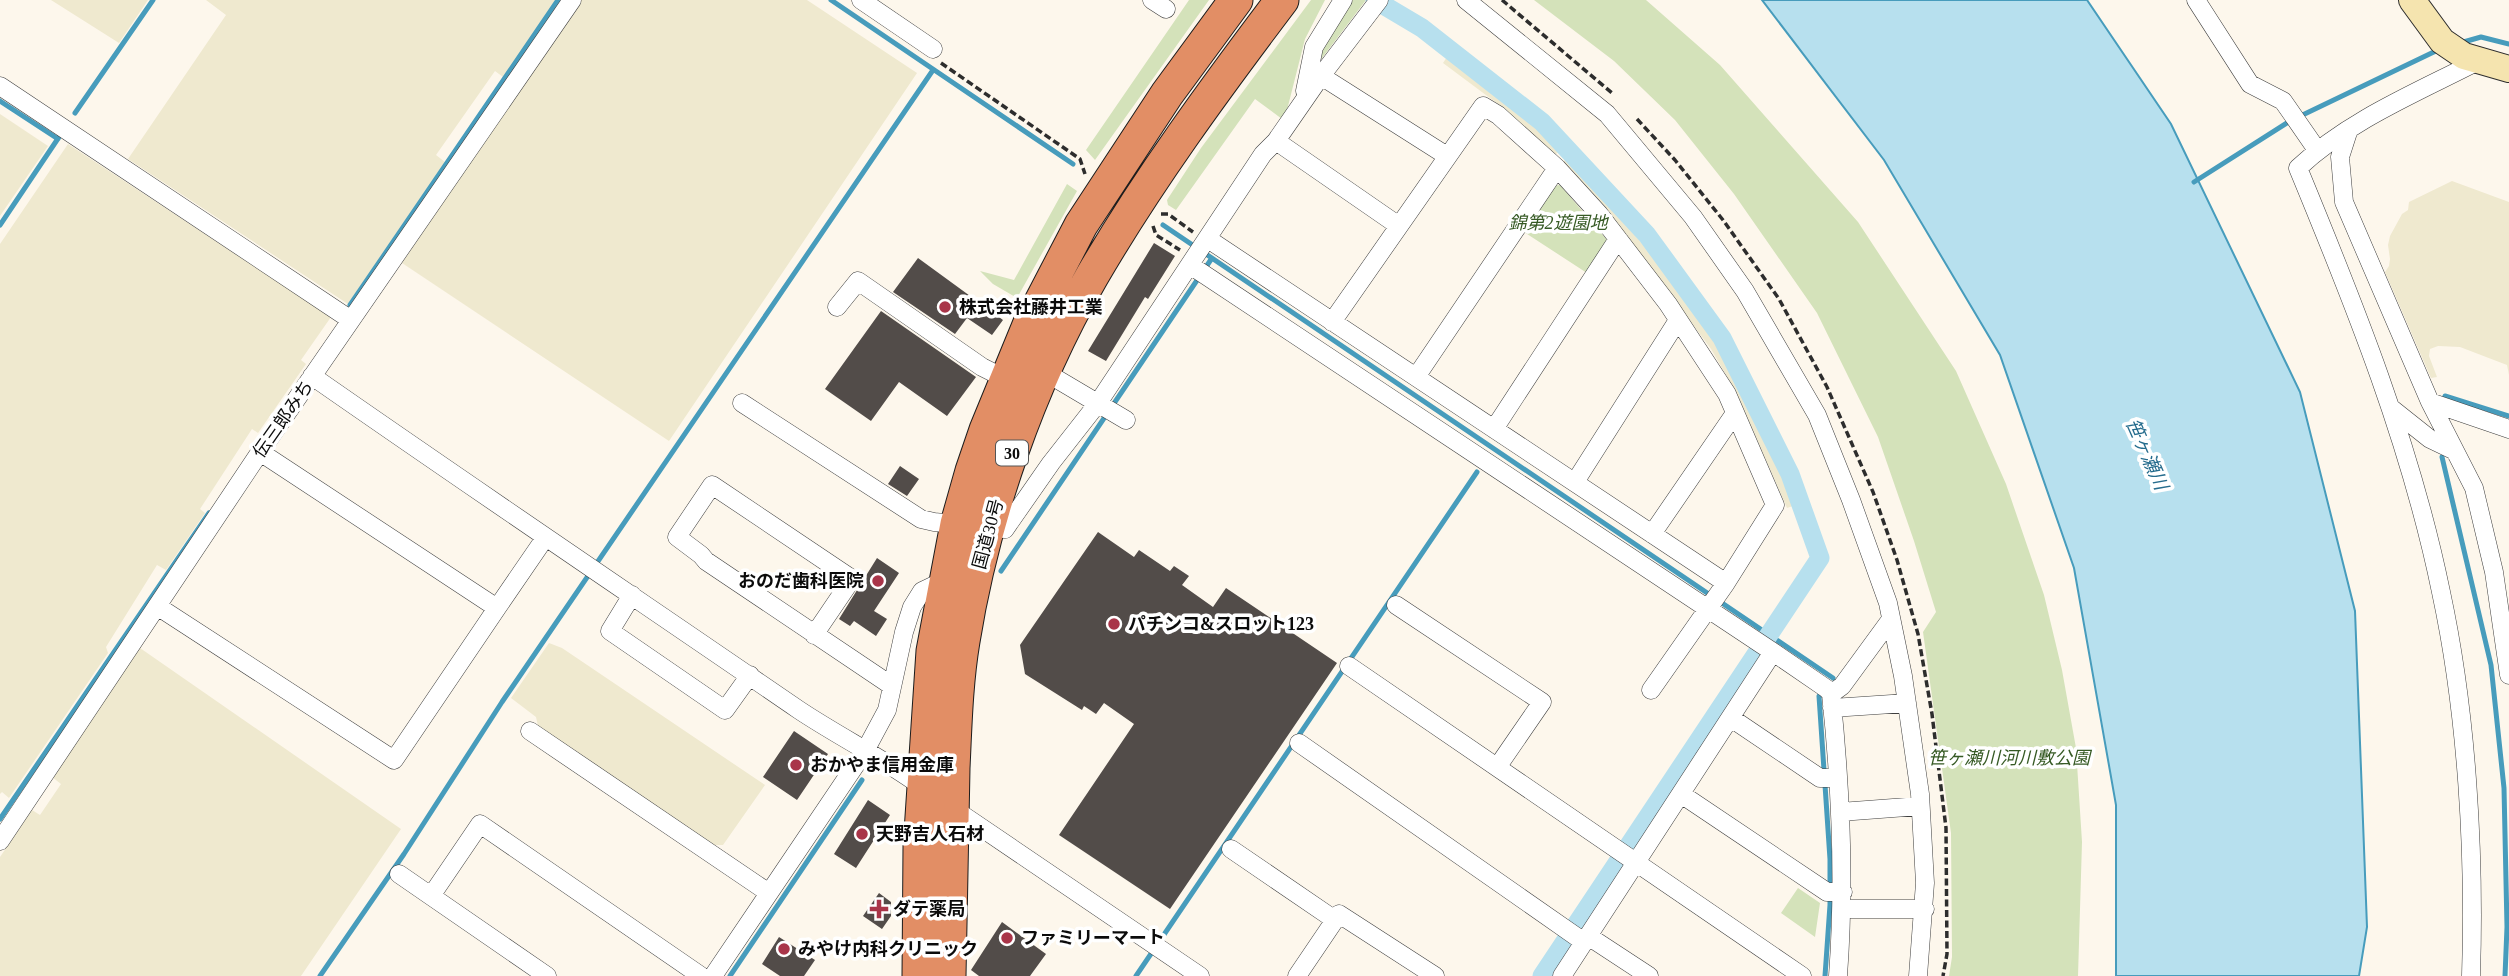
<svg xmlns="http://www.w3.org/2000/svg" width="2509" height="976" font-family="'Times New Roman','Noto Sans JP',serif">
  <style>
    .farmland { fill: #efe9cf }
    .green { fill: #d4e2ba }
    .water { fill: #b7e0ee; stroke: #479cbc; stroke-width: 2 }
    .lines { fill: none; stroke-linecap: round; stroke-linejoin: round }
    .stream { stroke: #479cbc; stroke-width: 5 }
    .canal { stroke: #b7e0ee; stroke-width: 19 }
    .building { fill: #524c49 }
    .street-casing { stroke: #3e3e3e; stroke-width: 19 }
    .secondary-casing { stroke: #2d2d2d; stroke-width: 28 }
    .highway-casing { stroke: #1c1c1c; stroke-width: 35 }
    .path { stroke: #2d2d2d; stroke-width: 3.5; stroke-dasharray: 7 3.5; stroke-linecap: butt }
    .street { stroke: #fff; stroke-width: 18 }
    .secondary { stroke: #f5e4af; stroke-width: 26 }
    .highway { stroke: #e28e65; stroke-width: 33 }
    .poi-dot { fill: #a93549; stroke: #fff; stroke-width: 2.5 }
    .labels { text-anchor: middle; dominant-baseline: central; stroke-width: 7; stroke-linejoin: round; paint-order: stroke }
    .shield { fill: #fff; stroke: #545454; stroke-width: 2 }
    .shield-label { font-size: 16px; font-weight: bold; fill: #0b0b0b }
    .park-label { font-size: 18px; font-style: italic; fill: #365a24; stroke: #fff }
    .poi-label { font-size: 18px; font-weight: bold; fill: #0b0b0b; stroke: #fff; text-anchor: start }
    .street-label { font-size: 18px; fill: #0b0b0b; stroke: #fff }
    .water-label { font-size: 19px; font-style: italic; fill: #256c8d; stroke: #fff }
  </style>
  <rect width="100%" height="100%" fill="#fdf7ec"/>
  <path class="farmland" d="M51 0H148L119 43Z
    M206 0H557L503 77 495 71 436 155 445 162 348 304 128 159 226 15Z
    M581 0H807L917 73 669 441 402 263Z
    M1447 57 1509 103 1560 150 1555 155 1506 110 1443 63Z
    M0 114 48 146 0 216Z
    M68 144 331 317 301 360 306 364 258 433 252 429 200 509 205 513 166 570 157 565 106 647 108 653 9 798 2 792 0 794V244Z
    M1568 157 1645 247 1707 330 1740 384 1770 446 1793 506 1787 508 1736 392 1711 349 1639 252 1563 162Z
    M2452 181 2509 202V375L2507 365 2460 347 2438 346 2430 349 2429 356 2437 377 2431 378 2385 272 2389 266 2390 259 2388 245 2390 236 2402 214 2408 210 2409 202Z
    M549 643 562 648 765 785 723 845H714L538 726 536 717 511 698Z
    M140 648 401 829 301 976H0V857L32 810 40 815 61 784 52 777Z"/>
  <path class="green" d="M1189 0H1209L1095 160 1086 150Z
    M1311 0H1325L1305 39 1286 114 1282 119 1255 99 1176 210 1168 205 1167 200 1201 148Z
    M1353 0H1366L1319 62 1321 45Z
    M1534 0H1646L1720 65 1858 222 1956 371 2006 484 2044 595 2062 670 2076 748 2082 842 2078 976H1949L1952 957 1951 833 1923 632 1936 612 1914 541 1878 437 1817 313 1734 194 1675 120 1614 61Z
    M1067 184 1077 191 1017 298 993 284 980 271 1014 280Z
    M1560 185 1608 241 1590 275 1521 230 1551 186Z
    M1798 888 1820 903 1815 937 1781 913Z"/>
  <path class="water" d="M1762 0H2087L2171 124 2300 392 2355 611 2367 927 2359 976H2116V805L2074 568 2000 355 1884 160Z"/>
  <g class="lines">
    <path class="stream" d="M831 0 1073 164
      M2460 43 2481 37 2509 44
      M0 101 58 139
      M75 113 153 0
      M2194 182 2290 121 2440 49
      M0 225 59 137
      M1163 225 1833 678
      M350 305 558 0
      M2444 399 2445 396 2509 416
      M2442 457 2491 665 2504 788 2507 927 2505 976
      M1001 571 1212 258
      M1819 696 1830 859V905L1825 976
      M0 819 209 513
      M320 976 404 854 502 702 933 70
      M730 976 862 780
      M1136 976 1477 472"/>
    <path class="canal" d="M1375 0 1422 28 1542 122 1647 235 1722 338 1790 474 1820 558 1542 976"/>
  </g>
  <path class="building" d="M1154 243 1175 256 1148 299 1145 297 1106 361 1088 351Z
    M918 258 1003 320 992 335 967 318 955 334 893 292Z
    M881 311 976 377 947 416 899 382 871 421 825 389Z
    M900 466 919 479 907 496 888 484Z
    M1098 532 1134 557 1139 550 1170 571 1174 566 1189 576 1182 585 1213 607 1226 588 1337 663 1170 909 1059 835 1134 724 1104 703 1096 714 1084 706 1082 710 1025 674 1020 645Z
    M877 558 899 573 874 611 887 619 876 636 854 621 850 626 839 619Z
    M794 731 828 754 797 800 763 777Z
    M868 800 890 815 856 868 834 854Z
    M879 893 891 902V916L882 929 863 916Z
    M1002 922 1046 954 1030 976H979L971 970Z
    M779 937 815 960 804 976H780L762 964Z"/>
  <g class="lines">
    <g class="street-casing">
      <path id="street" d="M861 0 933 49
        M1152 0 1166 9
        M1466 0 1607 114 1693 217 1745 291 1817 415 1851 500 1888 603 1903 676 1920 794 1925 883 1918 976
        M2196 0 2250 84 2283 101 2317 150
        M1321 76 1447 156
        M0 86 351 320
        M1305 91 1314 47 1343 0
        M2349 129 2340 157 2344 202 2430 402 2474 488 2494 572 2509 675
        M1276 141 1399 226
        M1208 239 1726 583 1775 505 1727 394 1668 304 1599 214 1557 168 1498 115 1483 106 1332 322
        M1190 265 1773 652 1827 689 1831 694
        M837 307 858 281 982 367 1014 383
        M1043 366 1045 372 1126 420
        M312 376C474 489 637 599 799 710 841 738 885 759 925 789
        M1416 377 1557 168
        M2430 402 2509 429
        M742 403 921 519 934 522 1005 529 1051 463 1098 403 1263 154 1276 141 1321 76 1379 0
        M2391 408 2430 439 2455 451
        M1494 429 1618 239
        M1575 482 1678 320
        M1652 534 1735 413
        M632 595 610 631 725 710 750 675
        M1396 605 1542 702 1498 766
        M157 606 394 760 497 608 260 452
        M497 608 545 538
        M814 635 852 579 712 485 677 537 701 555 706 561 892 686
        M1349 666 1802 976
        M1651 690 1726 583
        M1832 708 1907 703
        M1731 718 1820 778H1838
        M530 731 769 893
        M1299 743 1584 942
        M1681 794 1827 892H1843
        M951 807 1200 976
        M1840 812 1920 806
        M0 841 260 452 572 0
        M1231 849 1335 920
        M399 874 547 976
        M431 896 480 824 701 976
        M1843 909H1925
        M1588 936 1649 976
        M713 976 865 751 887 710 904 632 912 607 922 591 945 580
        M1297 976 1339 914 1435 976
        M1562 976 1773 652
        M1838 976C1845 882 1841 788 1831 694L1842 686 1891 619
        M2471 976C2475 852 2467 713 2441 592 2411 445 2355 306 2298 168 2349 120 2418 92 2480 60"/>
    </g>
    <g class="secondary-casing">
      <path id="secondary" d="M2412 0 2442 41 2464 56 2509 69"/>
    </g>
    <g class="highway-casing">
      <path id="highway" d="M919 976 920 847 933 651 957 524 972 471 986 430 1030 323 1081 225 1167 94 1236 0
        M949 976C950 907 951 838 953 768 955 726 956 683 963 641 983 517 1029 385 1092 276 1148 180 1214 90 1282 0"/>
    </g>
    <path class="path" d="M1502 0 1612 93
      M941 63 1080 159 1085 174
      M1637 119 1675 160 1723 220 1779 299 1827 387 1873 492 1897 560 1918 634 1932 714 1946 828 1947 954 1943 976
      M1161 214H1168L1193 232
      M1153 226 1156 235 1180 250"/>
    <use href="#street" class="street"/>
    <use href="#secondary" class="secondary"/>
    <use href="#highway" class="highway"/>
  </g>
  <g class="poi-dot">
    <circle cx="945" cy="307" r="7"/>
    <circle cx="878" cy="581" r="7"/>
    <circle cx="1114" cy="624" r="7"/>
    <circle cx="796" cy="765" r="7"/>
    <circle cx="862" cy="834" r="7"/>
    <path d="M875.5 898.5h7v7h7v7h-7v7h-7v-7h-7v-7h7z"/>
    <circle cx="1007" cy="938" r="7"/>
    <circle cx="784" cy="949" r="7"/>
  </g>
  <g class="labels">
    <rect class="shield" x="996" y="440.5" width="32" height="25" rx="5"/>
    <g class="shield-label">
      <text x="1012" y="453">30</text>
    </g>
    <g class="park-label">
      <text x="1558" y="223">錦第2遊園地</text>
      <text x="2009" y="758">笹ヶ瀬川河川敷公園</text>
    </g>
    <g class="poi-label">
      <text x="959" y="307">株式会社藤井工業</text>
      <text x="864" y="581" text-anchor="end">おのだ歯科医院</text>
      <text x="1128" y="624">パチンコ&amp;スロット123</text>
      <text x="810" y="765">おかやま信用金庫</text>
      <text x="876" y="834">天野吉人石材</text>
      <text x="893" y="909">ダテ薬局</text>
      <text x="1021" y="938">ファミリーマート</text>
      <text x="798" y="949">みやけ内科クリニック</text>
    </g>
    <g class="street-label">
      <text transform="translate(283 419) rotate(-55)">伝三郎みち</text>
      <text transform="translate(988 534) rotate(-75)">国道30号</text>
    </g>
    <g class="water-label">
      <text transform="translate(2147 454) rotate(66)">笹ヶ瀬川</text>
    </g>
  </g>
</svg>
